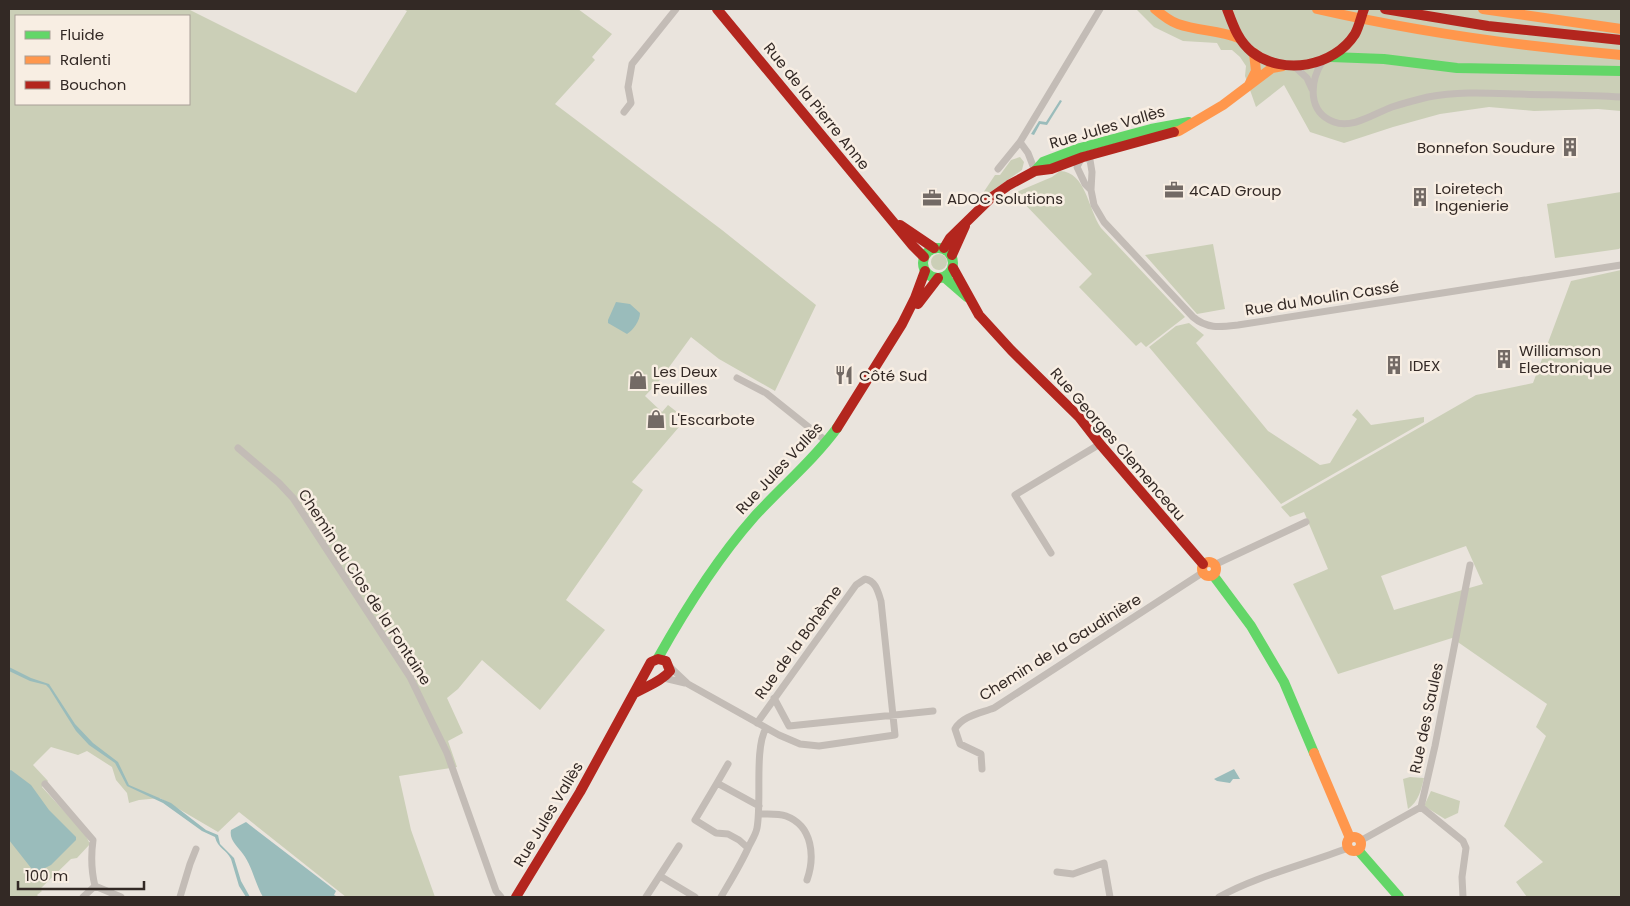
<svg xmlns="http://www.w3.org/2000/svg" width="1630" height="906" font-family="Poppins,sans-serif">
  <style>
    .green { fill: #cbcfb7; fill-rule: evenodd }
    .water { fill: #9abcbb }
    .lines { fill: none; stroke-linecap: round; stroke-linejoin: round }
    .street { stroke: #c3bcb6; stroke-width: 7 }
    .fast { stroke: #63d668; stroke-width: 10 }
    .slow { stroke: #ff974d; stroke-width: 10 }
    .jam { stroke: #b3261e; stroke-width: 10 }
    .labels { text-anchor: middle; dominant-baseline: central; stroke-width: 5; stroke-linejoin: round; paint-order: stroke }
    .street-label { font-size: 15px; fill: #332925; stroke: #f8eee3 }
    .poi-label { font-size: 15px; fill: #332925; stroke: #f8eee3; text-anchor: start }
  </style>
  <rect width="100%" height="100%" fill="#eae4dd"/>
  <path class="green" d="M9 9H188L356 93 407 11 403 9H578L612 34 592 57 595 60 555 104 722 230 816 305 775 391 719 359 691 337 659 381 645 396 662 412 668 405 677 412 671 421 679 427 632 482 643 490 566 600 605 630 540 710 482 660 458 689 447 698 463 733 448 741 457 767 399 776 411 830 435 897H346L239 812 218 832 160 798 139 800 129 803 127 793 116 780 112 767 87 751 78 755 51 747 33 765 48 781 42 787 85 834 90 844 77 858 71 859 40 889 42 891 37 895 39 897H9ZM16 16H189V104H16Z
    M1136 9H1621V111L1598 109 1534 111 1489 107 1440 114 1393 127 1344 143 1310 132 1284 85 1256 107 1245 76 1246 66 1240 57 1232 50H1221L1217 43 1183 41 1154 27Z
    M1020 157 1024 162 1022 170 986 195 983 193 995 175H1000L1011 160Z
    M1060 171C1086 172 1088 209 1101 228L1185 317 1146 347 1141 342 1136 346 1079 287 1092 274 1014 193 1052 177Z
    M1621 192V247L1619 249 1555 258 1547 204Z
    M1213 244 1225 309 1197 314 1145 255Z
    M931 262a8 8 0 1 1 16 0a8 8 0 1 1-16 0Z
    M1621 270V897H1527L1516 882 1543 862 1504 826 1546 736 1536 727 1547 704 1452 638 1338 674 1293 584 1328 569 1304 512 1290 517 1281 507 1476 395 1533 383 1571 281ZM1466 546 1483 584 1394 610 1381 576Z
    M1189 323 1204 335 1196 343 1268 431 1320 465 1330 463 1357 419 1352 415 1357 409 1371 425 1424 417V422L1281 504 1149 347 1176 326Z
    M1410 777 1424 778C1421 790 1419 801 1408 809L1403 779Z
    M1431 791 1460 801 1458 813 1445 819 1424 806Z"/>
  <path class="water" d="M1060 100 1062 101 1047 125 1040 124 1034 135 1031 134 1039 121 1046 122Z
    M616 302 630 304 640 313C640 321 633 330 627 334L608 323V320Z
    M9 667 31 678 49 684 75 724 93 743 118 762 129 785 171 803 206 830 218 835 220 844 234 858 241 881 250 897H246L239 886 231 859C226 849 218 849 215 837L202 831 163 803 127 786 115 763 89 745 76 731 49 688 46 685 30 681 9 671Z
    M1234 769 1240 779H1233L1230 783 1217 781 1214 779Z
    M11 770 31 785 49 810 76 837V840L51 865 35 873 9 840V771Z
    M246 822 336 891 334 895 338 897H263C255 883 252 866 243 854 237 846 229 840 231 830Z"/>
  <g class="lines">
    <path class="street" d="M1322 62C1310 82 1307 112 1334 122 1353 129 1375 113 1392 107 1404 103 1416 100 1428 97 1458 91 1489 93 1519 94 1553 95 1587 95 1621 97
      M1295 67 1307 78 1312 89
      M624 112 631 103 628 87 632 64 676 9
      M1020 142 1028 153 1035 171
      M1082 156 1090 160 1092 172 1091 190 1085 184 1077 167 1082 157
      M998 169 1020 142 1100 9
      M1091 190 1094 205 1104 222 1193 317C1207 329 1220 327 1238 325L1621 265
      M737 378 766 393 826 441
      M238 448 279 483 293 498 410 677 447 753 496 891 501 897
      M1051 553 1015 495 1100 444
      M1214 565 1306 522
      M670 667 688 684 779 735 800 744 819 746 895 735 881 601C878 592 876 581 865 579L856 585 757 723
      M664 678 685 683
      M774 698 789 726 933 711
      M982 769 981 754 960 744 955 729C962 716 981 713 994 708L1202 573
      M717 783 728 764
      M45 784 93 840C91 855 91 870 95 886L121 897
      M1421 807 1463 841 1466 848 1462 877 1463 897
      M759 814C767 814 778 813 786 816 813 826 815 857 807 880
      M1360 841 1421 807 1435 746 1470 565
      M748 848 739 840 728 834 716 833 695 820 717 783 759 806
      M1057 872 1073 874 1104 863 1110 897
      M660 876 695 897
      M83 897 95 886
      M180 897 190 864 196 849
      M646 897 679 846
      M721 897C731 880 741 864 749 846 752 840 756 834 757 828 762 801 754 749 766 728
      M1219 897C1256 876 1307 864 1348 848"/>
    <path class="fast" d="M1331 57 1384 59 1457 68 1621 71
      M1035 171 1043 162 1080 148 1151 129 1189 122
      M923 263a15 15 0 1 1 30 0a15 15 0 1 1-30 0Z
      M944 277 967 297
      M1213 575 1251 626 1284 682 1314 753
      M658 658C686 608 716 560 754 517 781 487 813 461 837 428
      M1358 850 1399 897"/>
    <path class="slow" d="M1155 9C1162 15 1169 21 1178 24 1198 31 1218 30 1239 38
      M1317 9C1417 32 1518 46 1621 55
      M1483 9 1621 29
      M1249 85 1256 71 1254 53
      M1174 132 1179 131 1223 105 1272 68 1283 66
      M1202 569a7 7 0 1 1 14 0a7 7 0 1 1-14 0Z
      M1314 753 1350 838
      M1347 844a7 7 0 1 1 14 0a7 7 0 1 1-14 0Z"/>
    <path class="jam" d="M717 9 913 246 924 257
      M1227 9C1233 25 1238 41 1252 52 1283 76 1334 67 1355 34 1359 27 1361 17 1364 9
      M1385 9 1488 26 1621 40
      M900 225 934 248
      M944 248 950 238 992 197 1009 185 1035 171 1051 169 1083 157 1174 132
      M952 255 965 226
      M953 268 979 315 1011 350 1079 417 1100 444 1203 564
      M918 304 938 278
      M837 428 902 324 915 298 925 271
      M516 897 580 792 651 662 658 659 666 661 670 671C662 681 647 686 635 693"/>
  </g>
  <defs>
    <g id="building-bare" transform="scale(1.5)"><path d="M-4-6H4V6H1V3H-1V6H-4ZM-2.5-4.3h1.7v1.8h-1.7ZM.8-4.3h1.7v1.8H.8ZM-2.5-1h1.7V.8h-1.7ZM.8-1h1.7V.8H.8Z" fill="#736a65" stroke="#f8eee3" stroke-width="2.5" paint-order="stroke"/></g>
    <g id="office-bare" transform="scale(1.5)"><path d="M-6-3h4V-5.5h4V-3h4V5H-6ZM-1-4.5V-3h2v-1.5ZM-6 0V1H6V0Z" fill="#736a65" stroke="#f8eee3" stroke-width="2.5" paint-order="stroke"/></g>
    <g id="restaurant-bare" transform="scale(1.5)"><path d="M-5-6h1v4h1v-4h1v4h1v-4h1v5L-1.5 .5V6h-2V.5L-5-1ZM5-6V6H3V1.5H1.5Q1.5-4 5-6Z" fill="#736a65" stroke="#f8eee3" stroke-width="2.5" paint-order="stroke"/></g>
    <g id="shop-bare" transform="scale(1.5)"><path d="M-5-2.5h2.3a2.7 3.5 0 0 1 5.4 0H5L5.5 6h-11ZM-1.5-2.5h3a1.5 2.3 0 0 0-3 0Z" fill="#736a65" stroke="#f8eee3" stroke-width="2.5" paint-order="stroke"/></g>
  </defs>
  <g fill-rule="evenodd">
    <use href="#building-bare" x="1570" y="147"/>
    <use href="#office-bare" x="1174" y="190"/>
    <use href="#building-bare" x="1420" y="197"/>
    <use href="#office-bare" x="932" y="198"/>
    <use href="#building-bare" x="1504" y="359"/>
    <use href="#building-bare" x="1394" y="365"/>
    <use href="#restaurant-bare" x="844" y="375"/>
    <use href="#shop-bare" x="638" y="380"/>
    <use href="#shop-bare" x="656" y="419"/>
  </g>
  <g class="labels">
    <g class="street-label">
      <text transform="translate(817 106) rotate(51)">Rue de la Pierre Anne</text>
      <text transform="translate(1107 127) rotate(-16)">Rue Jules Vallès</text>
      <text transform="translate(1322 298) rotate(-9)">Rue du Moulin Cassé</text>
      <text transform="translate(1118 444) rotate(49)">Rue Georges Clemenceau</text>
      <text transform="translate(779 468) rotate(-47)">Rue Jules Vallès</text>
      <text transform="translate(365 587) rotate(57)">Chemin du Clos de la Fontaine</text>
      <text transform="translate(798 642) rotate(-54)">Rue de la Bohème</text>
      <text transform="translate(1060 647) rotate(-32)">Chemin de la Gaudinière</text>
      <text transform="translate(1426 718) rotate(-78)">Rue des Saules</text>
      <text transform="translate(548 814) rotate(-59)">Rue Jules Vallès</text>
    </g>
    <g class="poi-label">
      <text x="1555" y="147" text-anchor="end">Bonnefon Soudure</text>
      <text x="1435" y="188">Loiretech<tspan x="1435" dy="17">Ingenierie</tspan></text>
      <text x="1189" y="190">4CAD Group</text>
      <text x="947" y="198">ADOC Solutions</text>
      <text x="1519" y="350">Williamson<tspan x="1519" dy="17">Electronique</tspan></text>
      <text x="1409" y="365">IDEX</text>
      <text x="653" y="371">Les Deux<tspan x="653" dy="17">Feuilles</tspan></text>
      <text x="859" y="375">Côté Sud</text>
      <text x="671" y="419">L'Escarbote</text>
    </g>
  </g>
  <rect width="1630" height="906" fill="none" stroke="#332925" stroke-width="20"/>
  <rect x="15" y="15" width="175" height="90" fill="#f8eee3" stroke="#a99f97"/>
  <rect x="25" y="31" width="25" height="8" fill="#63d668" stroke="#a99f97"/>
  <text x="60" y="40" font-size="15" fill="#332925">Fluide</text>
  <rect x="25" y="56" width="25" height="8" fill="#ff974d" stroke="#a99f97"/>
  <text x="60" y="65" font-size="15" fill="#332925">Ralenti</text>
  <rect x="25" y="81" width="25" height="8" fill="#b3261e" stroke="#a99f97"/>
  <text x="60" y="90" font-size="15" fill="#332925">Bouchon</text>
  <path d="M18 881v8h126v-8" fill="none" stroke="#332925" stroke-width="2.5"/>
  <text x="25" y="881" font-size="15" fill="#332925" stroke="#f8eee3" stroke-width="4" paint-order="stroke">100 m</text>
</svg>
